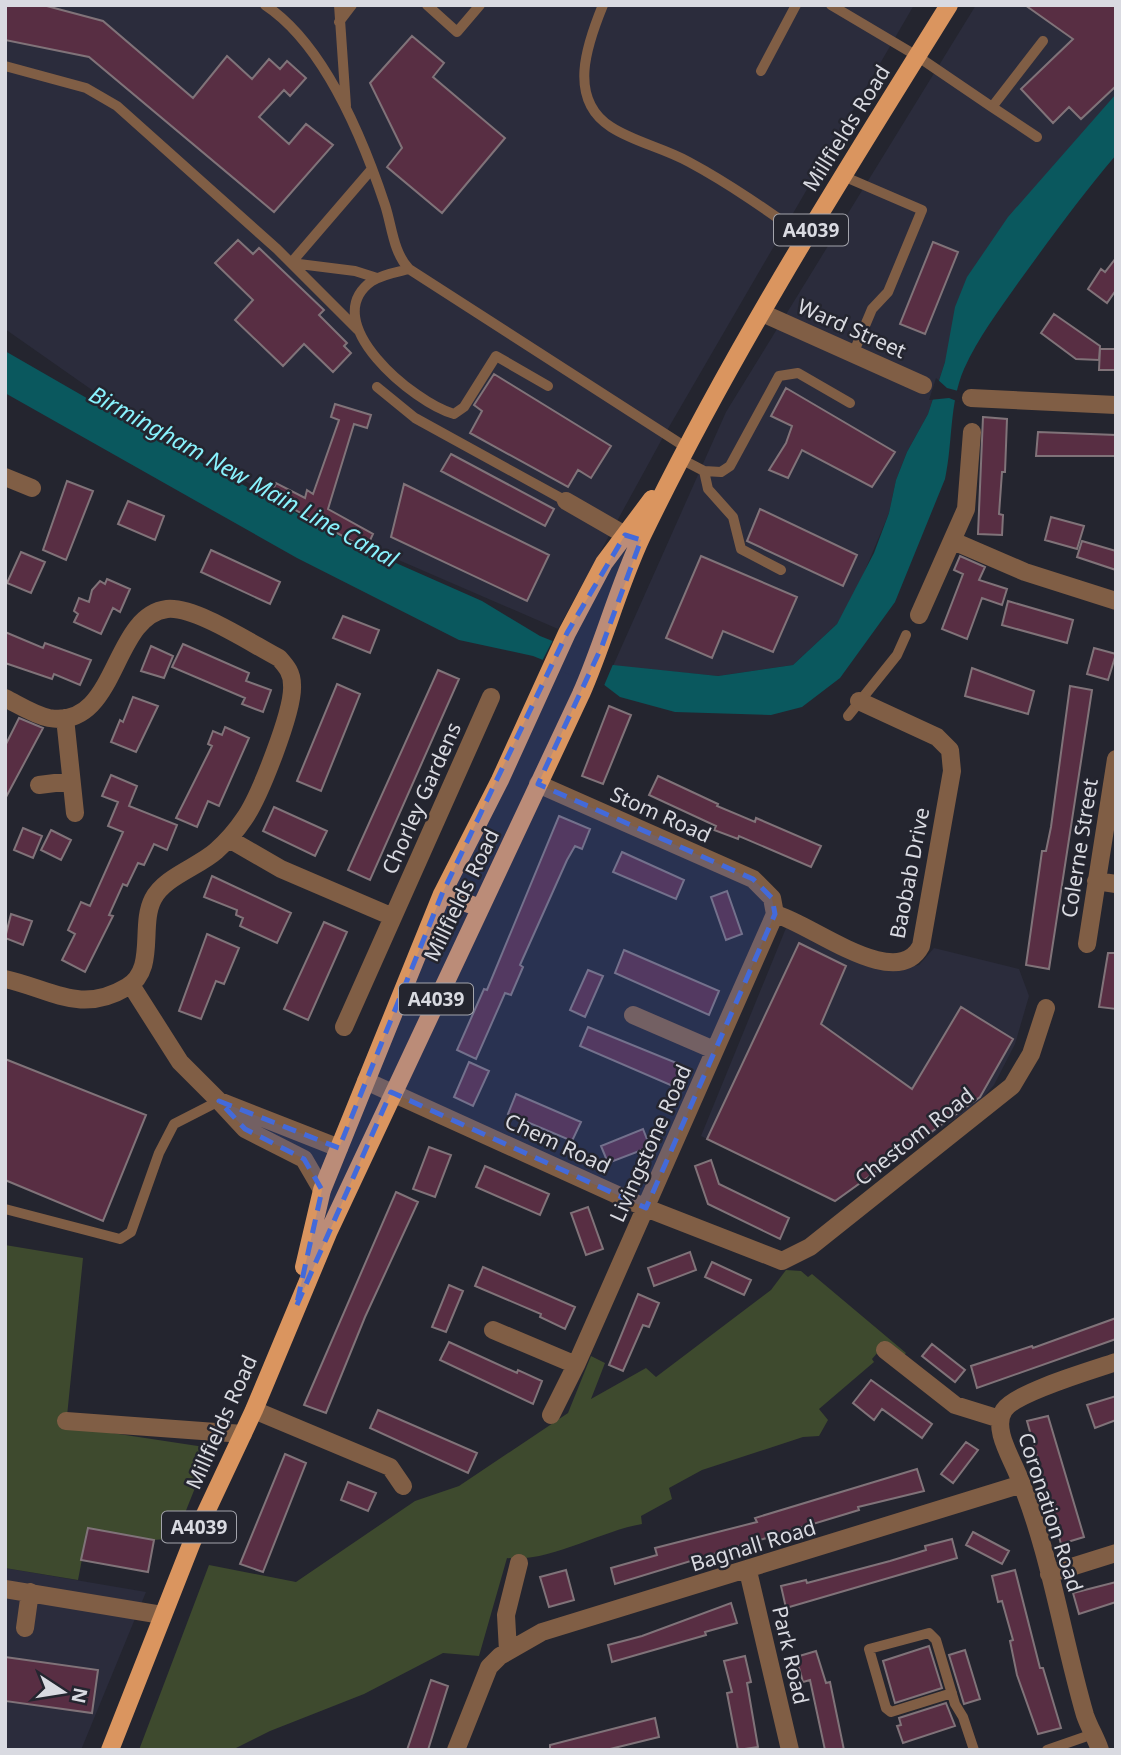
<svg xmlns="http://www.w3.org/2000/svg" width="1121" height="1755" font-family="'Noto Sans',sans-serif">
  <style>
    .built { fill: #2b2c3c }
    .green { fill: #3e4a2e }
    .water { fill: #0a585e }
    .pier { fill: #24252f }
    .building { fill: #582e43; stroke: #807379; stroke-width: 2 }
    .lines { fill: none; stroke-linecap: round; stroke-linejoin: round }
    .lane { stroke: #805e45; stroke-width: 10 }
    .street { stroke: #805e45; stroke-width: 18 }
    .primary { stroke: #da955f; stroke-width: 18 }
    .marked { fill: #436ada; fill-opacity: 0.2; stroke: #436ada; stroke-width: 5; stroke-dasharray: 14 9; stroke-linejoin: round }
    .labels { text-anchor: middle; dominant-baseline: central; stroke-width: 5; stroke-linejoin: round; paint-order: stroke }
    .shield { fill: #24252f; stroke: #a3a4ac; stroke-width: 2 }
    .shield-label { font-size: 19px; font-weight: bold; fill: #d9dae1 }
    .street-label { font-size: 21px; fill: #d9dae1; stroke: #24252f }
    .water-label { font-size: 23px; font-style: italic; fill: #89f2fd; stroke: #24252f }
  </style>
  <rect width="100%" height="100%" fill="#24252f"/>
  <path class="built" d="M5 5H914L662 439 558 629 357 542 142 425 5 329Z
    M976 5H1116V118L945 362 928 414 907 452 896 480 889 513 856 592 837 624 793 665 718 676 613 666 726 412Z
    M786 928 885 971 919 965 934 948 1019 969 1029 996 1015 1044 994 1085 977 1104 834 1201 701 1136Z
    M5 1568 146 1592 81 1750H5Z"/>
  <path class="green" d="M5 1245 83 1258 66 1426 211 1448 175 1538 154 1540 88 1528 78 1580 5 1568Z
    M786 1270 801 1271 808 1277 812 1274 906 1353 902 1357 885 1344 872 1359 874 1362 819 1409 828 1420 819 1436 803 1437 702 1470 669 1488 672 1499 641 1516 642 1524C600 1531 549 1563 507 1558L479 1656 443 1653 364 1694 270 1731 232 1750H139L209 1565 296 1582 415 1501 459 1486 568 1413 591 1356 605 1363 591 1399 646 1368 656 1377 771 1290Z"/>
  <path class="water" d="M1116 94V155C1081 196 1050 239 1018 283 999 310 978 338 964 369 949 404 953 443 945 479L895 602 840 678 802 707 771 715 675 712 620 697 603 684 533 656 459 640 297 558 5 393V351L170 446 362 548 482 601 540 636 613 665 718 676 793 665 837 624 874 553 889 513 896 480 907 452 928 414 945 362 955 307 967 277 1008 217Z"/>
  <path class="pier" d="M936 378 947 388 962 392 959 402 949 398 929 400Z
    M554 638 614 662 603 688 541 663Z"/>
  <path class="building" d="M5 5H43L103 21 193 98 227 56 252 79 269 59 280 69 287 61 306 78 290 96 284 90 259 117 289 144 306 124 333 145 274 212 89 57 5 40Z
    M1025 5H1116V86L1081 119 1069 107 1053 123 1021 89 1073 39Z
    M412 36 444 63 433 77 505 138 442 213 387 167 402 148 370 83Z
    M238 240 253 254 259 248 324 310 319 315 347 343 344 346 351 353 333 372 304 344 283 366 235 320 253 300 215 263Z
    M933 242 958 252 925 334 900 324Z
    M1116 258V290L1107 303 1088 289 1101 269 1105 272Z
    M1054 314 1100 346 1099 360 1076 359 1041 333Z
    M1100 349H1116V370H1099Z
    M494 374 611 446 591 478 578 470 568 487 470 433 482 411 474 405Z
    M786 388 895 452 872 487 802 450 788 478 769 470 786 443 792 426 771 416Z
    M335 404 371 415 367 428 354 424 328 509 373 534 366 549 270 496 276 483 305 498 307 490 313 494 339 420 331 417Z
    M983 417 1007 419 1005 472H1002L999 514 1003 515 1002 535 978 534Z
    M1038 432 1116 435V456H1036Z
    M451 454 554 509 545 526 441 471Z
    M67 481 93 491 66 560 43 550Z
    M404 484 549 555 527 601 391 537Z
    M128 501 164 516 155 540 118 524Z
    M760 509 857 555 843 586 747 541Z
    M1051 517 1084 526 1077 549 1045 540Z
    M1082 541 1116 551V570L1077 557Z
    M211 550 280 582 270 604 201 572Z
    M21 552 45 562 31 593 7 583Z
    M701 556 797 597 773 652 723 631 712 658 666 638Z
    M960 556 985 567 979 580 1007 589 1002 605 982 598 967 639 942 629 963 574 954 570Z
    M107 579 130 589 120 612 113 608 101 634 74 622 78 614 74 611 79 598 89 602 92 590 100 581 105 584Z
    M1008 601 1073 620 1067 643 1002 625Z
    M343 616 379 630 370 653 333 638Z
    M5 632 43 648 45 643 91 660 80 685 54 674 52 679 5 663Z
    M183 644 249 673 246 681 271 690 263 712 242 704 245 698 172 667Z
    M151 646 173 656 164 678 141 671Z
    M1094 648 1116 654 1108 680 1087 674Z
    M972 668 1034 691 1028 714 965 696Z
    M438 670 459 679 370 880 348 870Z
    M337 684 360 694 321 791 297 781Z
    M1070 686 1092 690 1049 969 1026 965 1042 851H1046L1051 827Z
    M133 697 158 706 136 752 111 742 120 720 123 722Z
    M609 706 631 715 603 784 582 776Z
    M19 718 43 728 5 799V746Z
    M225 727 249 738 219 806 208 801 197 827 176 818 212 746 208 744 213 731 222 735Z
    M111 775 137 786 129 806 177 825 167 850 154 844 144 865 138 863 127 886 123 884 109 915 113 916 85 972 62 960 75 934 68 930 81 902 90 906 123 832 108 826 118 802 102 796Z
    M658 776 718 804 717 806 755 822 756 818 821 846 811 867 739 836 738 839 714 830 716 826 649 795Z
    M274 807 327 831 315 856 263 831Z
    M559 816 590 829 582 849 575 846 567 860 520 965 523 967 511 995 505 993 476 1059 457 1050 484 989 487 990Z
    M23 828 42 836 33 858 14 850Z
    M51 830 71 840 61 860 41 850Z
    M622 852 684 880 676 899 613 872Z
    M212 876 291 913 277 943 240 926 243 918 236 915 237 910 204 897Z
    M727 891 742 934 726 940 711 897Z
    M11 914 32 921 23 945 5 938Z
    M324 922 347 932 308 1020 284 1009Z
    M207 934 239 948 224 984 216 981 201 1019 179 1011Z
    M799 943 846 966 821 1024 912 1089 961 1007 1013 1039 980 1097 835 1201 707 1139Z
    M624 950 719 991 709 1015 615 973Z
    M1108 953H1116V1009L1099 1007Z
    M588 970 603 976 585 1017 570 1010Z
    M588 1027 684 1066 675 1087 580 1046Z
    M5 1059 146 1115 103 1221 5 1180Z
    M469 1062 489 1071 473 1106 454 1097Z
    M516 1094 581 1122 572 1141 508 1114Z
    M643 1129 650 1147 608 1163 601 1146Z
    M429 1147 451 1155 435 1197 413 1189Z
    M711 1160 719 1184 789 1218 780 1239 708 1204 695 1166Z
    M485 1166 549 1194 540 1215 476 1187Z
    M396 1192 418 1202 365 1317 326 1413 304 1405Z
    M588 1207 603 1249 586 1255 571 1213Z
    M690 1252 696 1270 654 1286 648 1268Z
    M712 1262 751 1280 744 1295 705 1277Z
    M483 1267 575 1307 565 1329 540 1317 541 1314 475 1286Z
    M449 1285 463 1291 446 1332 432 1327Z
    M638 1294 659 1303 649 1327 643 1325 623 1371 609 1365Z
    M1116 1318V1339L977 1388 971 1366 1032 1346 1033 1348Z
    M449 1342 517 1373 518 1370 542 1381 533 1404 440 1360Z
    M932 1344 965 1370 955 1382 922 1356Z
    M871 1380 932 1424 922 1438 882 1409 874 1420 853 1403Z
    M1116 1396V1420L1095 1428 1087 1405Z
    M378 1410 477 1453 468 1473 370 1428Z
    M1048 1416 1084 1537 1061 1544 1027 1421Z
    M966 1442 978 1450 953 1483 941 1474Z
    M285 1454 306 1463 263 1572 240 1564Z
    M917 1469 924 1491 858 1507 859 1510 615 1584 611 1568 657 1555 655 1548 757 1522 755 1518Z
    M348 1482 376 1493 368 1511 341 1500Z
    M88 1528 154 1540 148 1572 81 1560Z
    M973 1532 1009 1551 1002 1564 966 1545Z
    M952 1539 957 1558 786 1608 781 1586 806 1580 807 1583 890 1561 926 1550 925 1546Z
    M566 1570 574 1600 549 1607 540 1577Z
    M1015 1570 1040 1668H1043L1061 1728 1038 1734 1017 1675 1010 1641 1013 1640 1002 1601 998 1602 992 1576Z
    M1116 1582V1602L1079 1614 1073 1593Z
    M731 1603 737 1623 705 1632 706 1635 612 1662 608 1645 642 1636Z
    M929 1646 942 1688 895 1703 883 1661Z
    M965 1650 980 1699 964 1704 949 1655Z
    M816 1651 826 1683 830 1682 844 1750H825L810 1680 803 1682 796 1657Z
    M745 1656 751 1682 747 1683 758 1747 738 1750 727 1693 732 1692 724 1661Z
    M5 1657 98 1670 92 1713 5 1701Z
    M431 1680 448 1686 428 1750H407Z
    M946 1703 955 1726 903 1743 897 1726 901 1725 899 1718Z
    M655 1718 659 1737 606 1750H550V1745Z"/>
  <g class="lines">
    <path class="lane" d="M265 5C324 44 363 139 385 205 392 226 393 252 409 269L687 448
      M339 5 346 106
      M427 5 457 32 480 5
      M603 5C587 44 567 99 611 127 634 142 664 148 689 162 730 184 768 211 806 238
      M831 5 917 56 992 107 1043 41
      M339 22 352 5
      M5 66 86 88 117 106 277 249 358 330
      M761 71 796 5
      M992 107 1037 137
      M371 170 291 263 355 271 377 278
      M843 176 922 210 888 292 872 309 853 354
      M409 269C397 272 383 274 372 281 315 321 414 403 454 414L464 407 496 356 548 386
      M377 387 415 418 566 501
      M681 459 704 471 708 489 733 517 741 549 781 570
      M704 471 721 472 730 466 779 376 798 373 850 403
      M848 716 897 655 906 635
      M5 1209 120 1239 131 1232 159 1153 174 1124 219 1101
      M952 1693 891 1712 886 1708 869 1649 929 1633 936 1640 955 1704 963 1717 974 1750
      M1047 1750 1093 1734"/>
    <path class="street" d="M762 313 923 385
      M971 398 1116 405
      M5 477 32 488
      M566 501 625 535
      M953 541 1025 572 1116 601
      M919 615 966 509 972 432
      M5 698C19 705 34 715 49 718 118 730 111 616 167 609 195 606 252 644 279 658 287 667 292 673 292 685 294 710 259 798 244 819 236 831 226 842 216 851 198 867 164 877 153 899 139 926 157 969 127 987 80 1015 51 989 5 979
      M65 718 75 813
      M538 784 753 879 772 898 775 914 576 1365 551 1415
      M39 785 71 781
      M229 839 281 869 393 917
      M1096 881 1116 884
      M775 914C812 924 896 993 921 946L952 771 950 750 937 737 859 701
      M1087 944 1116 759
      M131 985 180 1062 219 1101
      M633 1015 714 1050
      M344 1027 491 697
      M366 1081 646 1208 782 1261 810 1247 1012 1086 1031 1054 1046 1008
      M322 1190 304 1159 245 1129 219 1101 339 1148
      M493 1330 576 1365
      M885 1350 955 1405 1000 1419
      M254 1410 390 1467 403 1486
      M66 1421 243 1434
      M748 1571 790 1750
      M1049 1574 1116 1553
      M5 1589 162 1615
      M25 1628 30 1592
      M508 1651 506 1615 519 1563
      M456 1750 489 1667 500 1656 542 1632 1022 1484
      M1100 1750C1096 1738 1089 1727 1085 1715 1062 1636 1050 1551 1018 1475 1011 1457 992 1428 1004 1410 1016 1392 1093 1370 1116 1362"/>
    <path class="primary" d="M442 894 480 908
      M304 1267 322 1190 442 894 500 780 567 633 604 563 652 499
      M110 1750 192 1542 254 1410 328 1233 581 694C604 642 618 587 642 536 731 352 841 178 949 5"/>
  </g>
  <path class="marked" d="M625 535 641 540 602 646 538 784 753 879 772 898 775 914 646 1208 391 1092 296 1307 322 1190 304 1159 245 1129 219 1101 339 1148 442 894 567 633Z"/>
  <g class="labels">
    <g class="shield">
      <rect x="774" y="214.5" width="74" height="31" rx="5"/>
      <rect x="399" y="983.5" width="74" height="31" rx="5"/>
      <rect x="162" y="1511.5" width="74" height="31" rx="5"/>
    </g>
    <g class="shield-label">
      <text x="811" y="230">A4039</text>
      <text x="436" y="999">A4039</text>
      <text x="199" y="1527">A4039</text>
    </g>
    <g class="street-label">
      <text transform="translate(846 128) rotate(-58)">Millfields Road</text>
      <text transform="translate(852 328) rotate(24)">Ward Street</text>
      <text transform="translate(421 798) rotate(-66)">Chorley Gardens</text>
      <text transform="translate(661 814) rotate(24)">Stom Road</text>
      <text transform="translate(1079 848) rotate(-81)">Colerne Street</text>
      <text transform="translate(909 873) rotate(-79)">Baobab Drive</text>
      <text transform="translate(461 895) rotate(-64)">Millfields Road</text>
      <text transform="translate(914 1136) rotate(-38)">Chestom Road</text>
      <text transform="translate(558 1143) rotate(25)">Chem Road</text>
      <text transform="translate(650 1143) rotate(-66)">Livingstone Road</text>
      <text transform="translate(221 1422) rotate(-66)">Millfields Road</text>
      <text transform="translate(1051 1512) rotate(72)">Coronation Road</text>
      <text transform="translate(753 1545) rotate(-17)">Bagnall Road</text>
      <text transform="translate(791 1655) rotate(77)">Park Road</text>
    </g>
    <g class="water-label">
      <text transform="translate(244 476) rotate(29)">Birmingham New Main Line Canal</text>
    </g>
  </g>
  <rect width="1121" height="1755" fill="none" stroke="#d9dae1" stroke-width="14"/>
  <g transform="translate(63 1692) rotate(102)" stroke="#24252f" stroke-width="5" paint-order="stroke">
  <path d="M0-5L12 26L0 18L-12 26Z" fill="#d9dae1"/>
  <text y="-10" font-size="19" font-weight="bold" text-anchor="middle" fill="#d9dae1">N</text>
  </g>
</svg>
